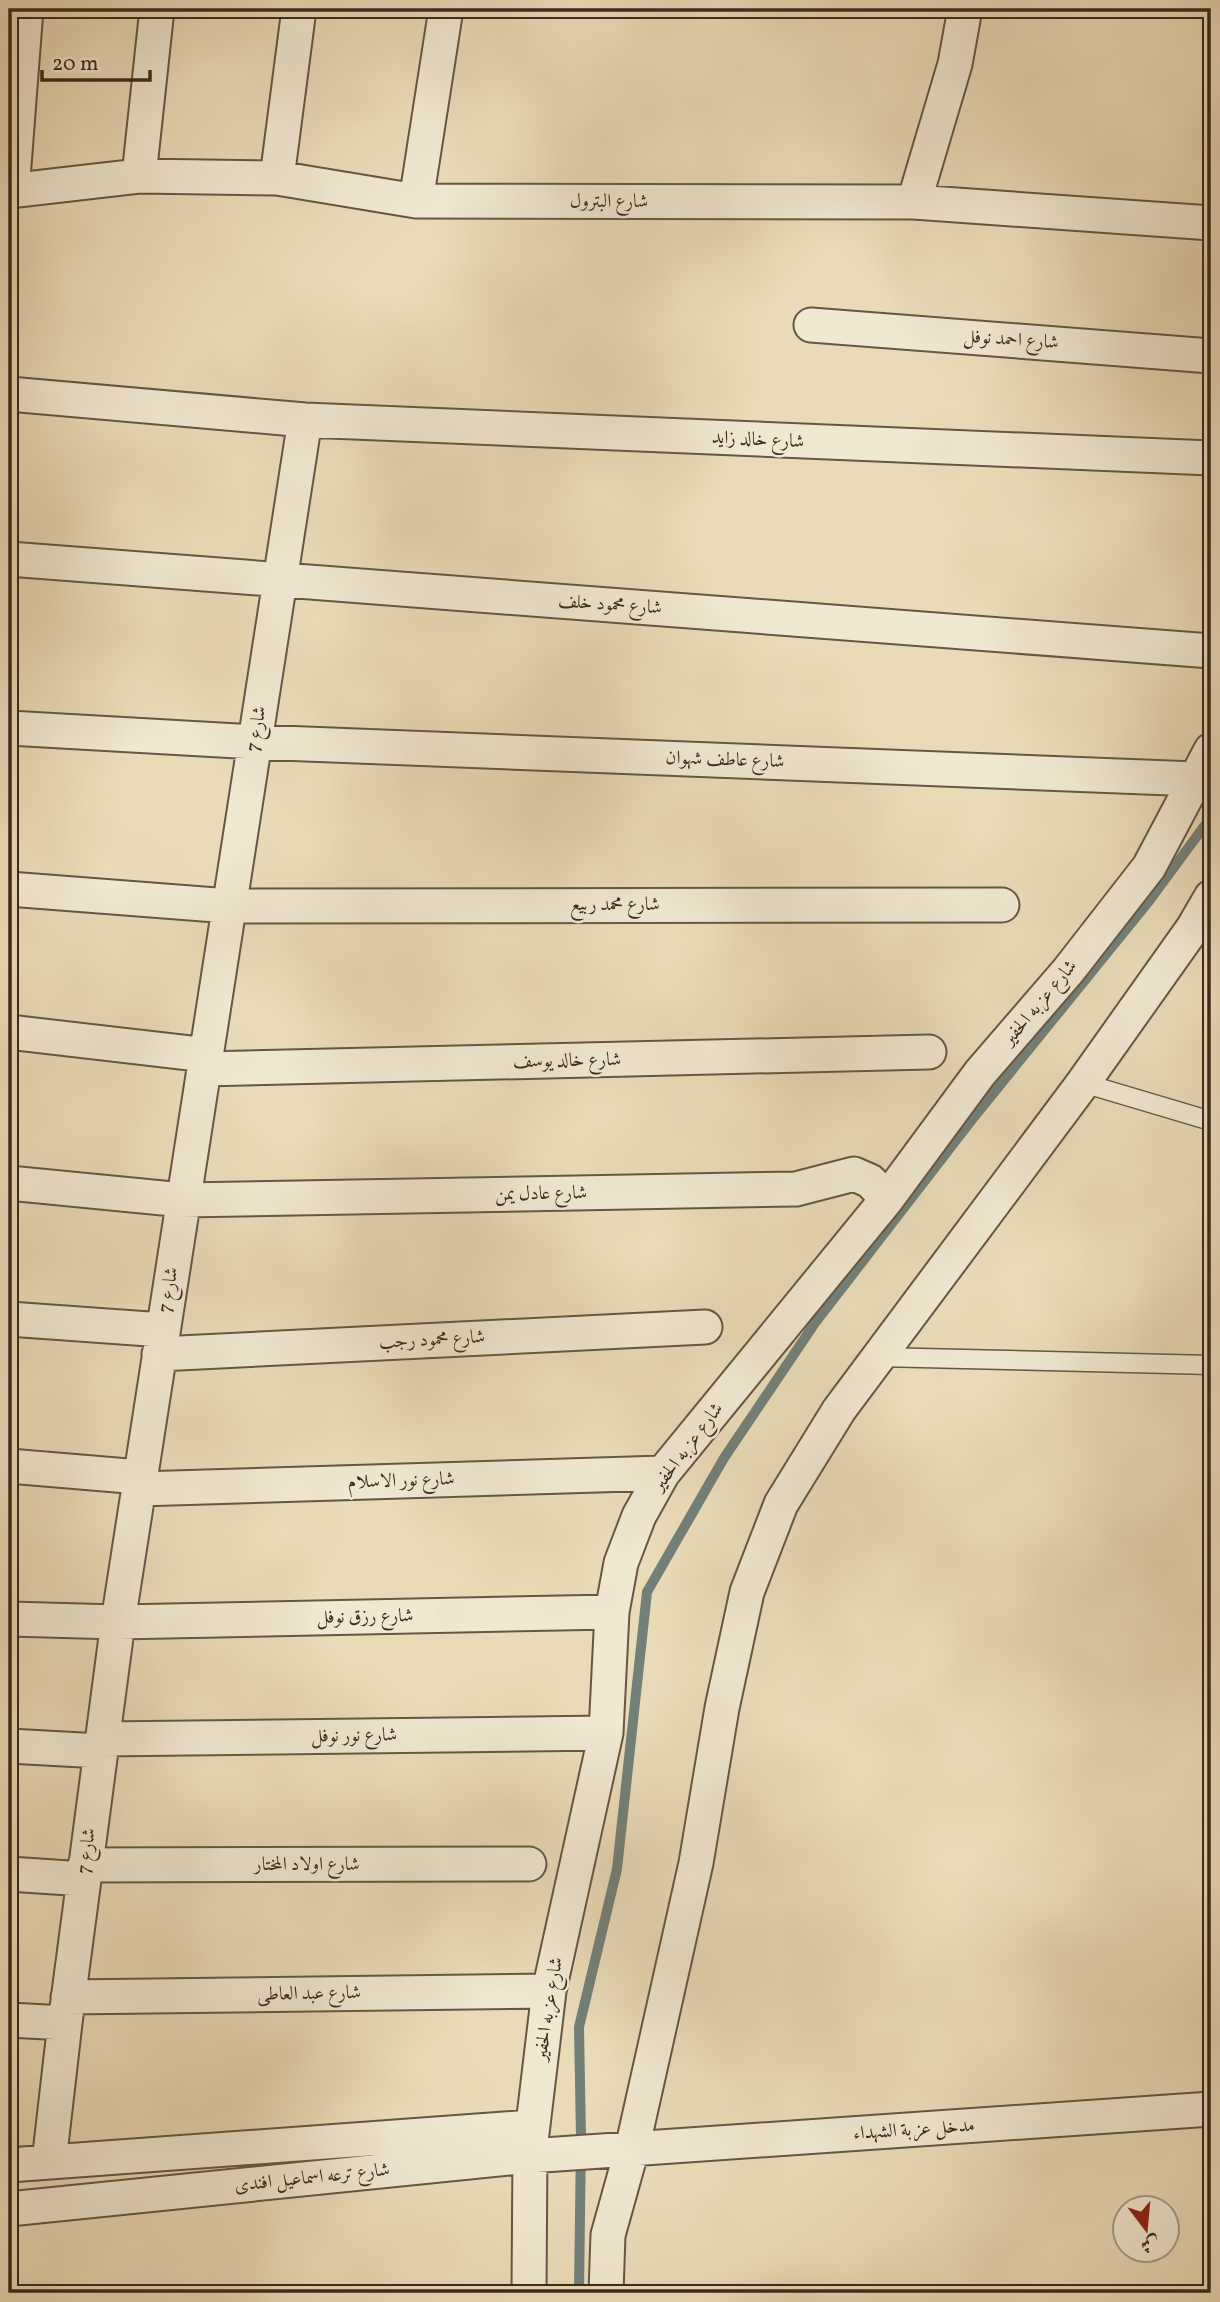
<svg xmlns="http://www.w3.org/2000/svg" width="1220" height="2302" font-family="Vollkorn,Amiri,serif">
  <style>
    .lines { fill: none; stroke-linecap: round; stroke-linejoin: round }
    .stream { stroke: #738078; stroke-width: 10 }
    .service-casing { stroke: #675644; stroke-width: 21 }
    .minor-casing { stroke: #675644; stroke-width: 37 }
    .service { stroke: #f1e8d1; stroke-width: 18 }
    .minor { stroke: #f1e8d1; stroke-width: 33 }
    .labels { text-anchor: middle; dominant-baseline: central; stroke-width: 5; stroke-linejoin: round; paint-order: stroke }
    .street-label { font-size: 19px; fill: #3b2a1d; stroke: #f1e8d1 }
  </style>
  <rect width="100%" height="100%" fill="#eadbb8"/>
  <filter id="stains"><feTurbulence type="fractalNoise" baseFrequency=".00286" numOctaves="4"/><feColorMatrix values="0 0 0 0 .2 0 0 0 0 .09 0 0 0 0 .02 0 0 0 .5 -.17"/></filter>
  <radialGradient id="worn" r=".72"><stop offset=".6" stop-color="#630" stop-opacity="0"/><stop offset="1" stop-color="#630" stop-opacity=".3"/></radialGradient>
  <g class="lines">
    <path class="stream" d="M579 2293 581 2138 579 2027 617 1869 647 1592 724 1458 815 1323 974 1117 1149 901 1211 817"/>
    <g class="service-casing">
      <path id="service" d="M1083 1083 1211 1121
        M878 1357 1211 1365"/>
    </g>
    <g class="minor-casing">
      <path id="minor" d="M139 176 157 9
        M277 178 299 9
        M9 191 139 176 277 178 416 201 914 202 1211 223
        M12 191 26 9
        M416 201 446 9
        M914 202 955 64 965 9
        M811 325 1211 356
        M9 394 305 420 1211 458
        M9 559 1211 651
        M9 728 255 742 1196 779
        M9 889 229 906 1002 905
        M9 1032 207 1055
        M204 1069 929 1052
        M9 1183 183 1200 796 1189 854 1174 870 1181 887 1199
        M9 1319 163 1330
        M159 1354 705 1327
        M9 1466 140 1477
        M138 1489 663 1473
        M9 1619 118 1622 612 1612
        M102 1739 606 1733
        M9 1746 100 1751
        M85 1865 529 1864
        M9 1874 84 1879
        M68 1997 549 1991
        M9 2020 65 2023
        M49 2162 65 2023 118 1622 305 420
        M9 2165 532 2127
        M9 2209 529 2156 1211 2109
        M529 2293 530 2150 549 1991 606 1733 612 1612 621 1563 639 1516 663 1473 887 1199 980 1073 1068 971 1149 867 1211 750
        M606 2293 608 2235 632 2149 696 1863 722 1708 747 1592 781 1504 839 1410 1083 1083 1193 928 1211 897"/>
    </g>
    <use href="#service" class="service"/>
    <use href="#minor" class="minor"/>
  </g>
  <g class="labels">
    <g class="street-label">
      <text x="609" y="202">شارع البترول</text>
      <text transform="translate(1011 340) rotate(4)">شارع احمد نوفل</text>
      <text transform="translate(758 440) rotate(3)">شارع خالد زايد</text>
      <text transform="translate(610 605) rotate(4)">شارع محمود خلف</text>
      <text transform="translate(257 729) rotate(-81)">شارع 7</text>
      <text transform="translate(725 760) rotate(2)">شارع عاطف شهوان</text>
      <text x="615" y="905">شارع محمد ربيع</text>
      <text transform="translate(1040 1003) rotate(-50)">شارع عزبه الحفير</text>
      <text transform="translate(567 1061) rotate(-1)">شارع خالد يوسف</text>
      <text transform="translate(541 1194) rotate(-1)">شارع عادل يمن</text>
      <text transform="translate(169 1290) rotate(-81)">شارع 7</text>
      <text transform="translate(432 1340) rotate(-3)">شارع محمود رجب</text>
      <text transform="translate(688 1447) rotate(-53)">شارع عزبه الحفير</text>
      <text transform="translate(401 1481) rotate(-2)">شارع نور الاسلام</text>
      <text transform="translate(365 1617) rotate(-1)">شارع رزق نوفل</text>
      <text transform="translate(354 1736) rotate(-1)">شارع نور نوفل</text>
      <text transform="translate(87 1851) rotate(-83)">شارع 7</text>
      <text x="307" y="1865">شارع اولاد المختار</text>
      <text transform="translate(309 1994) rotate(-1)">شارع عبد العاطى</text>
      <text transform="translate(549 2009) rotate(-81)">شارع عزبه الحفير</text>
      <text transform="translate(914 2130) rotate(-4)">مدخل عزبة الشهداء</text>
      <text transform="translate(312 2178) rotate(-6)">شارع ترعه اسماعيل افندى</text>
    </g>
  </g>
  <rect width="1220" height="2302" fill="none" stroke="#eadbb8" stroke-width="35"/>
  <rect x="10" y="10" width="1199" height="2281" fill="none" stroke="#3b2a1d" stroke-width="3.5"/>
  <rect x="18" y="18" width="1185" height="2267" fill="none" stroke="#3b2a1d" stroke-width="2"/>
  <g transform="translate(1146 2229) rotate(164)"><circle r="33" fill="#f1e8d1" stroke="#a89c89" stroke-width="2"/>
  <path d="M0-5L12 26L0 18L-12 26Z" fill="#8f2418"/>
  <text y="-10" font-size="19" font-weight="bold" text-anchor="middle" fill="#3b2a1d">ش</text>
  </g>
  <path d="M42 70v10h108v-10" fill="none" stroke="#3b2a1d" stroke-width="3.5"/>
  <text x="52" y="70" font-size="21" fill="#3b2a1d" stroke="#f1e8d1" stroke-width="5" paint-order="stroke">20 m</text>
  <rect width="100%" height="100%" filter="url(#stains)"/>
  <rect width="100%" height="100%" fill="url(#worn)"/>
</svg>
